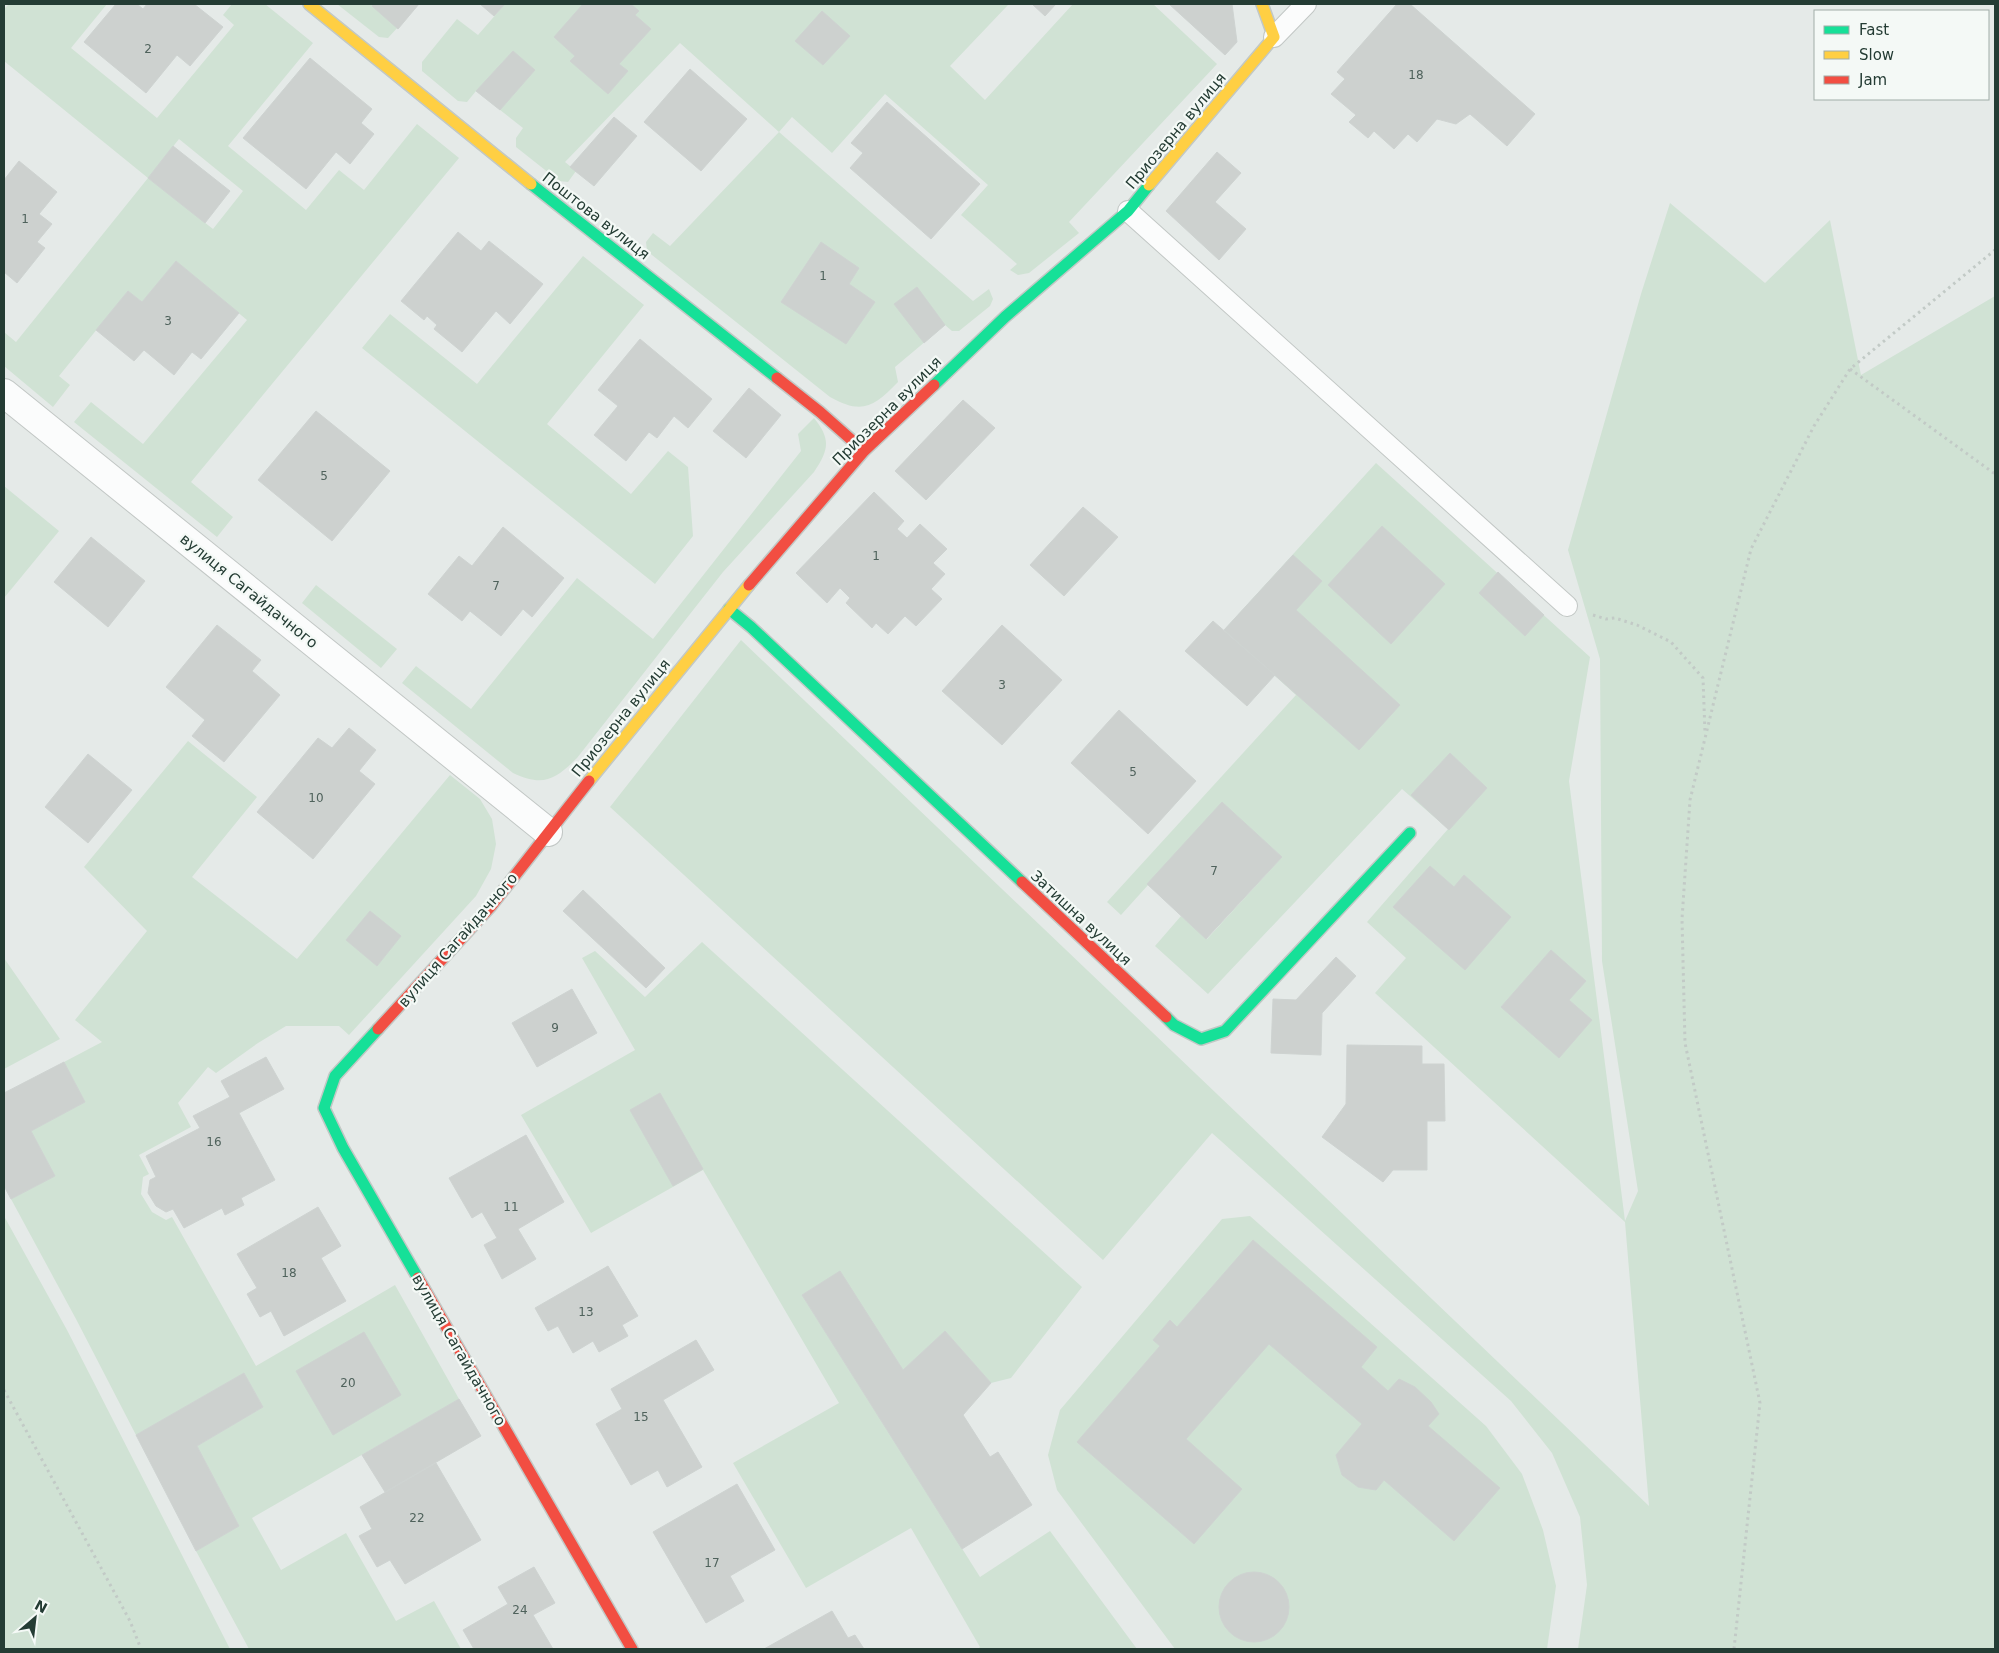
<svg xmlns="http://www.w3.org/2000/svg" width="1999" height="1653" font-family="'DejaVu Sans',sans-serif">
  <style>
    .green { fill: #d0e2d4; fill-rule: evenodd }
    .building { fill: #cdd1cf; stroke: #ced3d1 }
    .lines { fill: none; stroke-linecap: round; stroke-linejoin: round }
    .lane-casing { stroke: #c2c7c5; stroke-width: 22 }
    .street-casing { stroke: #c2c7c5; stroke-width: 30 }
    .fast-casing { stroke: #c2c8c5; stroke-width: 14 }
    .slow-casing { stroke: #c2c8c5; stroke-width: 14 }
    .jam-casing { stroke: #c2c8c5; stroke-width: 14 }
    .path { stroke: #c2cac6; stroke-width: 3; stroke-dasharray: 2.5 4; stroke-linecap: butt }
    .lane { stroke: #fbfcfc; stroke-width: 20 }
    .street { stroke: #fbfcfc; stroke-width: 28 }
    .fast { stroke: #16e098; stroke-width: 11 }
    .slow { stroke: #ffcf43; stroke-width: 11 }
    .jam { stroke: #f24e42; stroke-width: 11 }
    .labels { text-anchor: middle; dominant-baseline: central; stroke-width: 4.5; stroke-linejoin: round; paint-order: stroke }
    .number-label { font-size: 12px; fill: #4f625c }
    .street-label { font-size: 15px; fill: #243c34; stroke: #f4f9f6 }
  </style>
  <rect width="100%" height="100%" fill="#e5eae8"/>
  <path class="green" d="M9 4H107L71 48 157 118 234 25 223 15 232 4H265L313 43 228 146 306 210 339 170 364 190 417 124 459 158 191 482 233 517 217 537 74 422 91 402 143 444 247 320 176 261 142 302 128 291 59 376 70 385 53 407 4 366V332L16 342 148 178 4 61V9ZM179 139 243 191 213 229 148 178Z
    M337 4H419L388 38 379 37Z
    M505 4H1007L1008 5 950 66 985 100 1073 4H1153L1217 64 1069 222 1079 233 1029 273 1018 275 1010 270 1017 264 961 215 988 185 885 94 832 153 792 117 779 132 973 301 989 289 993 299 990 306 959 331H952L945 325 895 367 898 382C874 407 862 415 830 397L647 251 646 242 653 233 670 246 779 132 680 43 565 162 576 171 568 182 559 181 516 147V138L523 128 476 91 467 102 458 101 422 71V62L457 19 478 35Z
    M1670 203 1765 283 1830 220 1861 375 1995 296V1649H1578L1587 1585 1580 1517 1552 1453 1511 1401 1212 1133 1103 1260 610 807 741 640 1649 1506 1625 1222 1375 993 1406 958 1367 922 1448 829 1402 789 1208 994 1155 946 1181 916 1207 939 1282 857 1222 803 1121 915 1107 902 1296 695 1224 630 1376 463 1590 657 1569 781 1625 1221 1638 1191 1602 961 1600 659 1568 550 1641 294Z
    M583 256 644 305 547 424 631 494 668 451 688 467 693 536 655 584 362 348 390 314 477 384Z
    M814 418C831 439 829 450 814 472L723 572 577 758C555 780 543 787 513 773L402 683 416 666 471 709 577 578 653 639 801 451 798 434Z
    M4 486 59 531 4 598Z
    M316 585 397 649 381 668 302 603Z
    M188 741 257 797 192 877 297 959 450 775 480 799 492 819 496 844 491 869 476 896 349 1035 339 1026H286L258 1043 216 1073 208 1067 178 1103 191 1127 139 1155 149 1174 143 1177 141 1194 152 1212 166 1220 172 1217 256 1366 395 1285 459 1399 252 1518 281 1570 346 1533 396 1621 434 1601 461 1649H249L196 1551 239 1526 197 1446 263 1407 244 1373 136 1435 76 1319 11 1199 55 1176 31 1131 85 1102 64 1062 102 1042 75 1020 147 931 84 867Z
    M702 942 1082 1287 1011 1378 991 1383 945 1331 903 1370 840 1272 802 1295 980 1577 1050 1531 1137 1649H978L980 1647 911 1528 806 1588 733 1463 839 1403 703 1170 591 1233 521 1115 635 1050 582 958 595 951 645 997Z
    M4 958 60 1039 4 1069Z
    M4 1216 67 1330 230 1649H4Z
    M1250 1216 1486 1426 1522 1474 1543 1530 1556 1586 1547 1649H1175L1057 1490 1048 1455 1060 1410 1222 1219Z"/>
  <path class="building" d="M116 4H137L143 9 147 4H194L223 27 190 66 177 55 146 93 84 42Z
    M374 4H419L398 29 372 6Z
    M480 4H505L494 16Z
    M583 4H631L639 11 635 15 651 29 619 64 628 71 608 94 570 61 575 56 554 37Z
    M1032 4H1056L1045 16Z
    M1169 4H1232L1237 42 1225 55Z
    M1397 4H1410L1535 114 1507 146 1470 114 1456 124 1437 119 1417 142 1408 134 1394 149 1374 131 1368 138 1349 122 1356 115 1331 94 1345 79 1337 72Z
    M822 11 850 36 823 65 795 41Z
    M513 51 535 70 500 110 476 91Z
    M310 58 372 109 361 123 374 134 350 164 336 152 306 189 243 138Z
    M690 69 747 119 701 171 644 122Z
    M887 102 980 184 931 239 850 168 863 153 851 143Z
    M614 117 637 136 594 186 570 167Z
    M173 146 230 191 205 223 148 178Z
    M1217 152 1241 173 1215 202 1246 229 1219 260 1166 211Z
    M19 161 57 192 39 214 52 224 37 242 45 248 17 283 4 272V180Z
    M458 232 481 251 489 241 543 284 510 324 496 311 462 352 434 329 437 325 427 316 424 320 401 301Z
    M821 242 859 268 849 284 875 302 846 344 781 302Z
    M176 261 239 313 201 359 192 352 174 375 144 350 134 361 96 330 128 291 142 302Z
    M917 287 945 325 924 343 894 304Z
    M640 339 712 399 688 428 674 416 657 438 649 432 626 461 594 435 618 406 598 390Z
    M749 388 781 415 746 458 713 431Z
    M963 400 995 428 926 500 895 471Z
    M316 411 390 471 332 541 258 480Z
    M874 492 904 521 897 529 907 538 920 524 947 549 933 563 945 574 931 589 942 599 916 626 905 616 888 634 876 623 872 628 846 603 850 598 840 588 827 603 796 573Z
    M1083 507 1118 537 1064 596 1030 565Z
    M1382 526 1445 584 1391 644 1328 585Z
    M503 527 564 578 532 617 523 609 501 636 470 611 462 621 428 594 459 556 472 566Z
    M91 537 145 581 108 627 54 582Z
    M1293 555 1322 581 1296 610 1400 705 1359 750 1224 630Z
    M1498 572 1544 615 1525 636 1479 593Z
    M1213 621 1275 675 1247 706 1185 651Z
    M217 625 261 660 252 671 280 695 224 762 192 736 205 720 166 687Z
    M1002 625 1062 680 1002 745 942 691Z
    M1119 710 1196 781 1148 834 1071 763Z
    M349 728 376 750 359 771 375 784 313 859 257 812 318 738 332 748Z
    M1450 753 1487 788 1449 830 1411 795Z
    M88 754 132 790 88 843 45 807Z
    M1222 802 1282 857 1206 939 1147 884Z
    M1430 866 1454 887 1464 875 1511 917 1465 970 1393 907Z
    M583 890 665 968 646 988 563 911Z
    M370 911 401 936 377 966 346 940Z
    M1551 950 1586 981 1569 1000 1592 1020 1559 1058 1501 1007Z
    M1336 957 1356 976 1322 1013 1321 1055 1271 1053 1273 999 1296 1000Z
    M572 989 597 1033 537 1067 512 1023Z
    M1347 1045 1422 1046V1064H1444L1445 1121H1427V1170H1393L1383 1182 1322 1137 1346 1104Z
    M266 1057 284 1089 239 1113 275 1180 241 1198 244 1205 225 1215 222 1208 184 1228 173 1209 166 1212 156 1206 148 1193 150 1180 156 1177 146 1156 200 1128 193 1116 230 1097 221 1081Z
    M64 1062 85 1102 31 1131 55 1176 11 1199 4 1186V1093Z
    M660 1093 703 1169 673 1186 630 1110Z
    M526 1135 564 1202 518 1229 536 1259 502 1279 484 1245 497 1238 482 1212 472 1218 449 1178Z
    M318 1207 341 1246 321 1258 346 1301 284 1336 271 1311 260 1317 247 1294 257 1288 237 1254Z
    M1253 1240 1377 1347 1361 1367 1388 1391 1399 1379 1415 1387 1431 1402 1439 1414 1428 1426 1500 1488 1454 1541 1384 1480 1376 1490 1358 1487 1342 1475 1336 1455 1362 1424 1269 1344 1186 1439 1242 1489 1194 1544 1077 1442 1160 1346 1153 1340 1170 1320 1177 1327Z
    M608 1266 638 1316 622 1325 628 1336 599 1352 593 1341 573 1353 558 1326 548 1331 535 1308Z
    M840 1271 903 1370 945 1331 991 1383 963 1415 990 1457 998 1452 1032 1505 962 1549 802 1295Z
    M364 1332 401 1395 333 1435 296 1371Z
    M696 1340 714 1370 663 1400 702 1467 667 1487 658 1470 631 1485 596 1424 622 1409 611 1389Z
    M244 1373 263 1407 197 1446 239 1526 196 1551 136 1435Z
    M459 1399 481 1436 385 1492 362 1455Z
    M436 1463 481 1540 405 1584 390 1560 377 1567 359 1536 372 1529 360 1507Z
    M737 1484 775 1550 730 1576 744 1601 706 1623 653 1532Z
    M534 1567 555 1603 533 1615 553 1649H474L463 1630 508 1604 498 1587Z
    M1219 1607a35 35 0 1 1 70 0a35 35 0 1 1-70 0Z
    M832 1611 848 1638 855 1635 864 1649H764Z"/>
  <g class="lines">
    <g class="lane-casing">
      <path id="lane" d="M1274 37 1306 4
        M1128 211 1567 606"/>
    </g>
    <g class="street-casing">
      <path id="street" d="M4 393 548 832"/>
    </g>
    <g class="fast-casing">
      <path id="fast" d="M531 184 777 378
        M934 385 1005 317 1128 211 1149 185
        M729 609 751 627 1022 882
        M1166 1017 1174 1025 1201 1039 1225 1031 1410 833
        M378 1029 335 1076 324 1108 343 1148 418 1278"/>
    </g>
    <g class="slow-casing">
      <path id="slow" d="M309 4 531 184
        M1149 185 1274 37 1262 4
        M589 781 749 585"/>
    </g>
    <g class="jam-casing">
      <path id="jam" d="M777 378 820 412 864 451
        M749 585 864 451 934 385
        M1022 882 1166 1017
        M378 1029 491 906 589 781
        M418 1278 632 1649"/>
    </g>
    <path class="path" d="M1850 369 1995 474
      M1593 615 1606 619 1615 618 1637 625 1671 642 1703 678 1705 733
      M4 1390 130 1621 141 1649
      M1734 1649 1760 1403 1685 1043 1682 919 1690 800 1751 549 1814 426 1850 369 1995 250"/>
    <use href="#lane" class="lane"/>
    <use href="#street" class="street"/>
    <use href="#fast" class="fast"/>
    <use href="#slow" class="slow"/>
    <use href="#jam" class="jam"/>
  </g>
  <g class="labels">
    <g class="number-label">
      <text x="148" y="49">2</text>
      <text x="1416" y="75">18</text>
      <text x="25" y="219">1</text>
      <text x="823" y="276">1</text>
      <text x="168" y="321">3</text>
      <text x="324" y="476">5</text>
      <text x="876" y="556">1</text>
      <text x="496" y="586">7</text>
      <text x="1002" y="685">3</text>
      <text x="1133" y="772">5</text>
      <text x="316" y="798">10</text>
      <text x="1214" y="871">7</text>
      <text x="555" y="1028">9</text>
      <text x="214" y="1142">16</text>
      <text x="511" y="1207">11</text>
      <text x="289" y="1273">18</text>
      <text x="586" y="1312">13</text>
      <text x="348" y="1383">20</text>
      <text x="641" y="1417">15</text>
      <text x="417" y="1518">22</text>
      <text x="712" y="1563">17</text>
      <text x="520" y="1610">24</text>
    </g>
    <g class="street-label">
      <text transform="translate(1176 131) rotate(-50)">Приозерна вулиця</text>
      <text transform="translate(596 216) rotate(38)">Поштова вулиця</text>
      <text transform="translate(887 411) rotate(-45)">Приозерна вулиця</text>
      <text transform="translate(249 591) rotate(39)">вулиця Сагайдачного</text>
      <text transform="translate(621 718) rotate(-51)">Приозерна вулиця</text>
      <text transform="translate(1081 918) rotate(43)">Затишна вулиця</text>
      <text transform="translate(458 940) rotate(-49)">вулиця Сагайдачного</text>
      <text transform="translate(459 1350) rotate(60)">вулиця Сагайдачного</text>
    </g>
  </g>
  <rect width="1999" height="1653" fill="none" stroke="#243c34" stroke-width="10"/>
  <rect x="1814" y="10" width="175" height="90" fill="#f4f9f6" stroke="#a1ada8"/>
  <rect x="1824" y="26" width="25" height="8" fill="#16e098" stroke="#a1ada8"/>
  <text x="1859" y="35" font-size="15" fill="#243c34">Fast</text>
  <rect x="1824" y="51" width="25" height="8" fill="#ffcf43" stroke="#a1ada8"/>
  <text x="1859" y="60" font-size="15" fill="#243c34">Slow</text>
  <rect x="1824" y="76" width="25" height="8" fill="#f24e42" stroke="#a1ada8"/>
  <text x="1859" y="85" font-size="15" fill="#243c34">Jam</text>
  <g transform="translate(35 1618) rotate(28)" stroke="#f4f9f6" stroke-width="4" paint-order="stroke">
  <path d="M0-4L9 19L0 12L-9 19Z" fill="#243c34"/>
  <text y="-8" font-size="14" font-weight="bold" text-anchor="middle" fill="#243c34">N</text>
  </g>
</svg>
